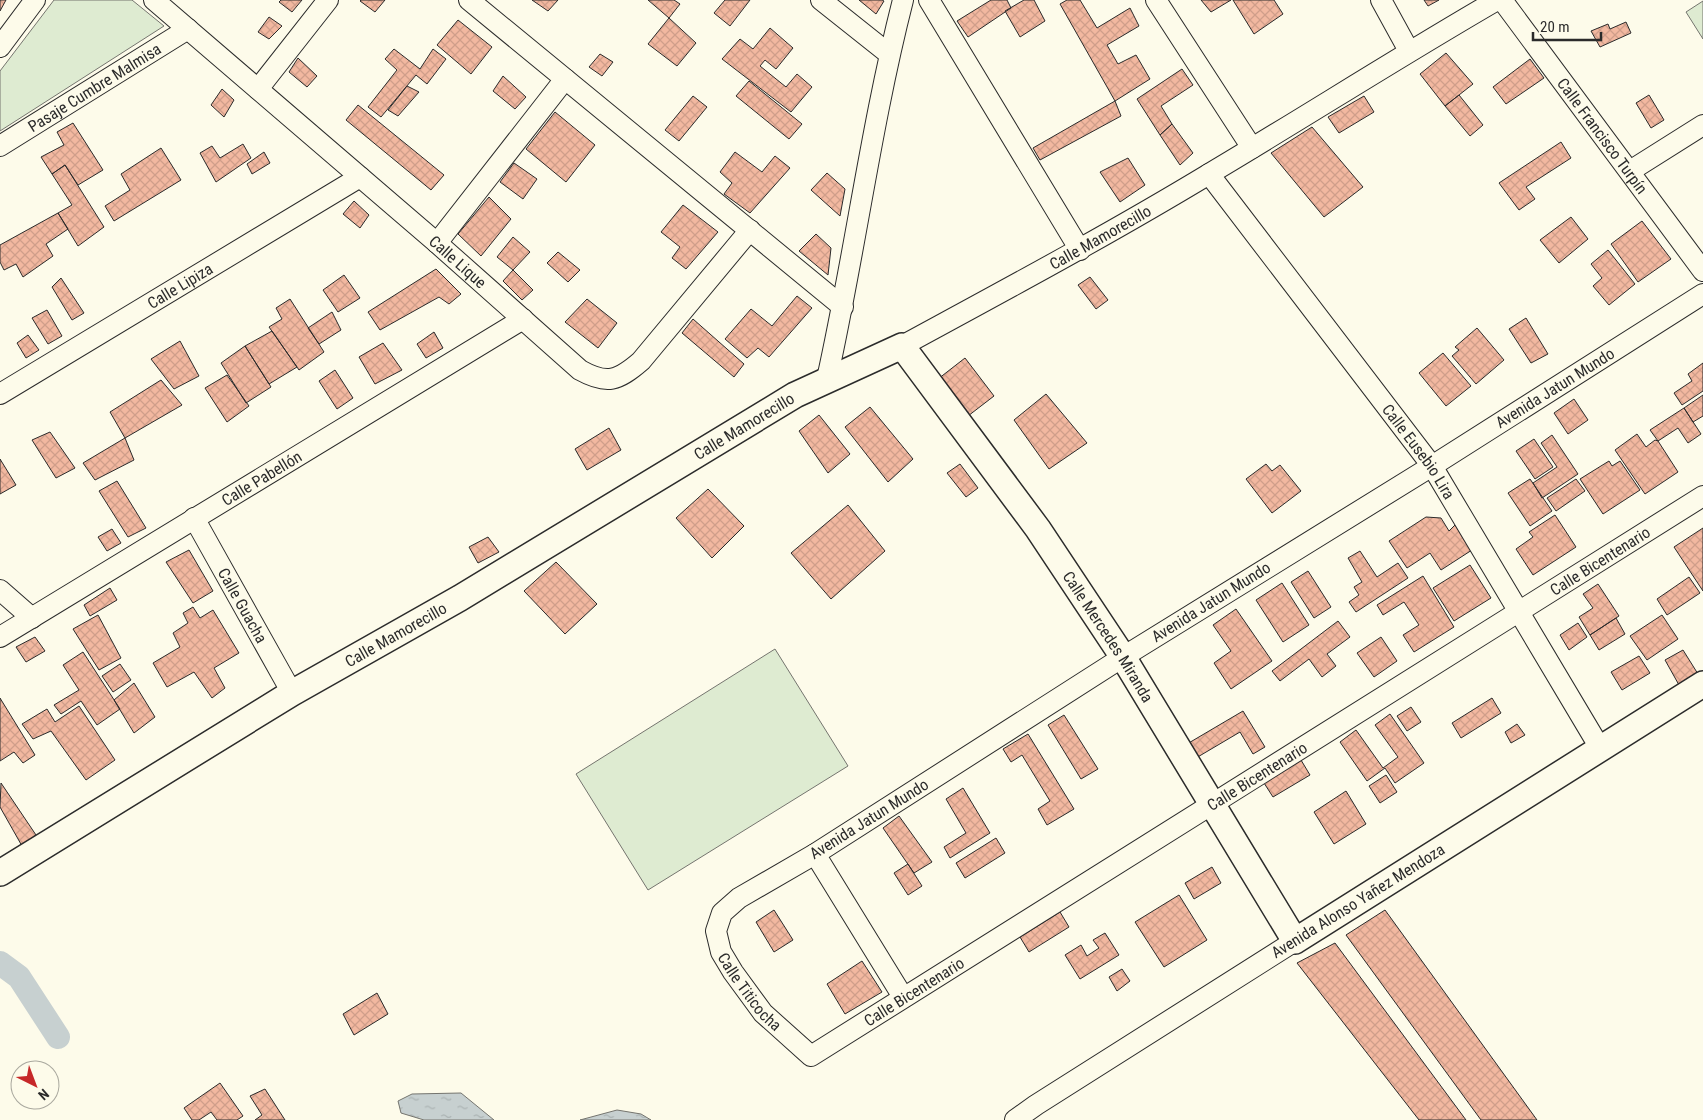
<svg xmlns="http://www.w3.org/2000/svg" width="1703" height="1120" font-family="'Roboto Condensed',sans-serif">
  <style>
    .grass { fill: #deebd1; stroke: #74746e }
    .water { fill: url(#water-ripples); stroke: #74746e }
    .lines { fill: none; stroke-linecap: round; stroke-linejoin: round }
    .canal { stroke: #c7d0d0; stroke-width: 24 }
    .building { fill: url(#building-cross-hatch); stroke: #2b2b2b }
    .minor-casing { stroke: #2b2b2b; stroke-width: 22 }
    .tertiary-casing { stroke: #2b2b2b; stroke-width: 28 }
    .minor { stroke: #fdfbea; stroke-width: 20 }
    .tertiary { stroke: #fdfbea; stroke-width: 25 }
    .labels { text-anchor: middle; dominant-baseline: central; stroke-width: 4; stroke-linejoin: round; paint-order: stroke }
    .street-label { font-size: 16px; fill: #2b2b2b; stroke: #fdfbea }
  </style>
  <defs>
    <pattern id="water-ripples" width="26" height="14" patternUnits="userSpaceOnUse" patternTransform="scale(1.25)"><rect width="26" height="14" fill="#c7d0d0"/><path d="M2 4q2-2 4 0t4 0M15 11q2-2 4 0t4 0" fill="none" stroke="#abb3b3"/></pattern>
    <pattern id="building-cross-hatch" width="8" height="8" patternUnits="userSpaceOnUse" patternTransform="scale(1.25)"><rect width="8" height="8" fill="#f2b8a0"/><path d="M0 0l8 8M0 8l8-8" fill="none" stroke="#d09e8a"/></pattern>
  </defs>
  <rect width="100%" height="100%" fill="#fdfbea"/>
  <path class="grass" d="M54 0H132L164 26 0 131V71Z
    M1703 1V39L1686 12Z
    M775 649 848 766 648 890 576 774Z"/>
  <path class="water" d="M461 1093 494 1120H424L401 1113 398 1101 412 1094Z
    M617 1110 641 1114 651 1120H580Z"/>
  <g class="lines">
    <path class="canal" d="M0 963 19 977 58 1037"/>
  </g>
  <path class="building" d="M0 0H6L0 11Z
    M281 0H302L292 12 279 2Z
    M361 0H385L375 12 360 1Z
    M532 0H558L548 11Z
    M648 0H674L680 4 669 18Z
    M725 0H750L730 26 714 13Z
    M859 0H882L884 1 876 14Z
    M991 0H1007L1011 8 968 37 957 21Z
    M1024 0H1034L1045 21 1020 37 1005 11Z
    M1067 0H1080L1097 28 1130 8 1139 26 1107 45 1118 64 1136 55 1150 79 1115 101 1060 4Z
    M1201 0H1231L1211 12Z
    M1233 0H1274L1283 14 1254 34Z
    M1424 0H1439L1428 6Z
    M269 17 282 26 269 39 258 32Z
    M669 18 696 43 677 66 648 44Z
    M458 20 492 47 471 74 437 45Z
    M1626 22 1631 33 1600 47 1591 31 1608 24 1610 29Z
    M770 28 793 48 776 69 765 60 760 66 786 87 797 74 812 87 791 112 722 59 740 39 753 49Z
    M394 49 420 69 433 49 446 59 427 84 416 75 381 117 368 107 397 70 385 59Z
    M1446 53 1473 84 1445 106 1420 74Z
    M600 54 613 62 602 76 589 67Z
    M298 58 317 76 307 87 289 72Z
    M1530 59 1544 78 1506 104 1493 87Z
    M1182 69 1193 85 1161 106 1172 124 1160 135 1137 99Z
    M503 76 526 97 515 109 493 91Z
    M749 81 802 124 789 139 736 96Z
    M407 86 419 92 398 116 388 110Z
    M222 89 234 100 224 117 211 105Z
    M1459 95 1483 125 1470 136 1445 106Z
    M1649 95 1664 120 1651 128 1636 103Z
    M693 96 707 107 679 141 665 130Z
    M1364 96 1374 112 1339 133 1328 117Z
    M1115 101 1121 116 1040 160 1033 148Z
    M358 105 444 175 431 190 346 120Z
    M555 112 595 145 566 182 526 149Z
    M73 123 103 170 78 185 65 165 52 174 41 157 64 145 57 132Z
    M1172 124 1193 153 1180 165 1160 135Z
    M1312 127 1363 187 1324 217 1271 153Z
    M1561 142 1571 158 1526 187 1535 199 1519 210 1499 183Z
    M243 144 251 158 216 182 200 153 212 146 220 158Z
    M161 148 181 180 114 221 105 206 130 190 121 174Z
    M264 152 270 163 252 174 247 164Z
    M735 152 762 172 775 156 790 168 750 213 724 194 732 183 720 172Z
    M1128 158 1145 185 1120 202 1100 172Z
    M514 163 537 179 523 199 500 182Z
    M65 165 104 227 78 246 58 213 72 205 52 174Z
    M827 173 845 189 840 216 811 190Z
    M489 197 511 219 481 256 458 234Z
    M354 201 369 215 360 228 343 214Z
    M683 205 718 232 686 269 672 258 680 247 661 232Z
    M58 213 68 229 46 244 53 256 23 277 16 264 4 270 0 262V245Z
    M1571 217 1588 239 1559 263 1540 240Z
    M1642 221 1671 259 1638 282 1611 244Z
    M816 234 831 248 828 275 799 251Z
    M513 237 530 252 513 270 497 257Z
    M1608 250 1635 284 1609 305 1593 286 1602 278 1591 264Z
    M558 252 580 270 568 282 547 263Z
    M436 269 461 294 449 304 439 297 380 330 368 312Z
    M513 270 533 290 522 300 503 281Z
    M344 275 360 298 338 312 323 290Z
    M1090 277 1108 300 1096 309 1078 285Z
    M61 278 84 313 72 320 52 287Z
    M797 296 812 308 769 357 758 348 747 358 725 339 751 309 772 326Z
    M290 299 324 352 299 370 269 327 282 319 276 308Z
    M587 299 617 323 598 348 565 322Z
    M47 310 62 336 48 344 32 318Z
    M332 312 341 330 319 344 308 328Z
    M1526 318 1548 354 1531 363 1509 329Z
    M693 319 744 364 734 377 682 333Z
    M1477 328 1504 360 1476 384 1452 356 1459 350 1455 347Z
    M272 331 297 367 269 384 245 346Z
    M434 332 443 348 426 358 417 344Z
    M28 335 39 350 26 358 17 343Z
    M180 341 199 376 174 389 151 359Z
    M383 343 402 370 375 384 359 357Z
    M245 346 271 387 246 403 221 363Z
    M1443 353 1471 386 1446 406 1419 373Z
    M965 358 994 396 968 416 938 379Z
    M1703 363V391L1682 405 1674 393 1692 381 1688 374Z
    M335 370 353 398 337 409 319 381Z
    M227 375 249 406 227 422 205 388Z
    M161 380 182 405 125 438 110 412Z
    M1046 394 1087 443 1049 469 1014 420Z
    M1703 395V416L1693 422 1684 408Z
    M1574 399 1588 420 1568 434 1554 413Z
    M870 407 913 459 888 482 845 427Z
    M1684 408 1701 434 1688 443 1678 428 1658 441 1650 430Z
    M819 415 850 454 828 473 799 431Z
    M609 428 621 450 587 470 575 449Z
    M50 432 75 468 56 478 32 440Z
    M1637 434 1646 447 1655 440 1658 441 1678 472 1645 494 1615 450Z
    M1552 435 1578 474 1542 498 1533 483 1557 467 1541 443Z
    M125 438 134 460 95 480 83 463Z
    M1534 439 1553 467 1535 479 1516 451Z
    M0 459 16 485 0 494Z
    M1609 461 1612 466 1620 461 1640 490 1603 514 1580 479Z
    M960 464 978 488 966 497 947 473Z
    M1266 464 1272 471 1280 465 1301 491 1272 513 1246 479Z
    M1530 479 1552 511 1530 526 1508 493Z
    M1576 479 1585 491 1556 511 1547 498Z
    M117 481 146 528 128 537 99 491Z
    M708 489 744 526 712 558 676 518Z
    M848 505 885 551 831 599 791 553Z
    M1555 515 1576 547 1533 575 1516 549 1533 537 1529 532Z
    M1426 517 1441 518 1449 531 1455 525 1472 550 1441 570 1430 553 1407 568 1389 541Z
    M1703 528V591L1674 547Z
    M112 529 121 543 107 551 98 537Z
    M488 537 499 552 478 563 469 547Z
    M189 550 213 591 193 603 166 562Z
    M1360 551 1377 577 1398 563 1408 578 1356 612 1349 602 1359 595 1354 587 1362 582 1348 558Z
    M556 562 597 604 565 634 524 591Z
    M1470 565 1491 598 1454 621 1433 588Z
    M1308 571 1331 607 1314 618 1291 582Z
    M1423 576 1454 627 1414 652 1403 635 1419 625 1404 602 1383 615 1377 605Z
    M1689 577 1700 593 1667 615 1657 599Z
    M1282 583 1309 625 1283 642 1256 600Z
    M1598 584 1619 616 1590 635 1579 617 1593 608 1583 594Z
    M110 588 117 600 90 616 84 605Z
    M193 607 200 618 213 610 239 653 214 668 225 688 212 698 194 672 167 687 153 663 180 647 173 633 188 623 183 613Z
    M1236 609 1272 661 1231 689 1214 663 1231 651 1213 625Z
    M98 615 121 658 99 670 73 629Z
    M1662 615 1678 639 1647 660 1630 636Z
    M1616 618 1625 634 1599 650 1590 635Z
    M1338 621 1350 637 1327 654 1336 666 1322 677 1309 659 1280 681 1272 671Z
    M1578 623 1587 637 1569 650 1560 635Z
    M35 637 45 651 26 662 16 647Z
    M1381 637 1397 661 1374 677 1357 653Z
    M1683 650 1698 674 1679 685 1665 660Z
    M83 652 120 709 97 725 81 701 61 714 54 705 79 690 63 665Z
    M1639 656 1650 673 1622 690 1611 672Z
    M120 664 131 680 113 692 102 676Z
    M134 683 155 717 134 733 114 700Z
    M0 698 35 755 23 763 14 752 0 761Z
    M1492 698 1501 713 1461 738 1452 723Z
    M79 706 115 760 86 780 51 731 33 739 22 724 47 709 55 722Z
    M1411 707 1421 722 1407 731 1397 716Z
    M1243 711 1265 747 1253 754 1240 732 1196 758 1187 744Z
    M1390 714 1424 763 1395 783 1385 768 1367 781 1340 742 1356 730 1383 768 1398 757 1375 725Z
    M1064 715 1098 769 1081 779 1048 725Z
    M1517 724 1525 735 1511 743 1505 732Z
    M1028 734 1074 809 1047 825 1038 809 1050 801 1022 755 1011 762 1003 749Z
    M1301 760 1310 775 1273 797 1264 783Z
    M1386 775 1397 792 1380 803 1369 786Z
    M1 783 36 835 22 846 0 807Z
    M963 788 990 833 950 858 944 847 966 833 946 799Z
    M1346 791 1366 824 1334 844 1314 812Z
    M899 816 932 862 914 873 883 828Z
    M996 838 1005 853 965 878 956 863Z
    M908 864 922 886 908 895 894 873Z
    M1212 867 1221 883 1194 899 1185 883Z
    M1179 895 1207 940 1164 967 1135 922Z
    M774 910 793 940 774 952 756 922Z
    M1385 910 1537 1120H1481L1346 935Z
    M1060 912 1069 927 1029 952 1020 937Z
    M1105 933 1119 955 1080 979 1065 955 1081 945 1087 956 1099 948 1093 940Z
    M1335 943 1466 1120H1419L1297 963Z
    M862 961 882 992 845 1014 827 984Z
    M1122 969 1130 981 1117 991 1109 977Z
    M377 993 388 1014 354 1035 343 1014Z
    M220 1083 243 1116 237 1120H217L211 1112 199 1120H192L184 1108Z
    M265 1089 285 1120H255L262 1115 250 1096Z"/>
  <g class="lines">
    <g class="minor-casing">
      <g id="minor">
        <path id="s1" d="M154 0 437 243 580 370C607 385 618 381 641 361L750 230"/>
        <path d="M469 0 843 307"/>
        <path d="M821 0 889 54"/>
        <path d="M929 0 1080 250"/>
        <path d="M1156 0 1252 148"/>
        <path d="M1381 0 1409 51"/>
        <path id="s2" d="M1502 0 1703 271"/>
        <path d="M0 47 35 0"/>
        <path d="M258 89 328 0"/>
        <path id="s3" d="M0 146 188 29"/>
        <path d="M1630 171 1703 125"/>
        <path id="s4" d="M1209 174 1432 466 1600 748"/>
        <path d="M437 243 565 79"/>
        <path id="s5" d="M1703 294 1432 466 1123 657 815 854 739 898 722 913 716 931 721 952 733 972 763 1013 811 1056 1703 496"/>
        <path id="s6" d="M902 346C1005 290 1108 235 1209 174 1305 117 1400 56 1497 0"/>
        <path d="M827 379C855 253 871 125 903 0"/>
        <path id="s7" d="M0 394 360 177"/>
        <path id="s8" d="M194 518 292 693"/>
        <path d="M0 590 32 618"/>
        <path id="s9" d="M0 637 523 319"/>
        <path d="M815 854 903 997"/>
        <path d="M1015 1120 1036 1105 1295 941"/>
      </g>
    </g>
    <g class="tertiary-casing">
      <g id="tertiary">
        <path id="s10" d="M0 873 292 693 460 598 795 395 902 346 1038 529 1123 657 1295 941 1703 684"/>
      </g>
    </g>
    <use href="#minor" class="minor"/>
    <use href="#tertiary" class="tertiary"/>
  </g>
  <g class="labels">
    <g class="street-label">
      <text stroke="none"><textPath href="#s3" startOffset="111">Pasaje Cumbre Malmisa</textPath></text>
      <text stroke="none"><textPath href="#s2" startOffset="169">Calle Francisco Turpín</textPath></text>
      <text stroke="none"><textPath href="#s6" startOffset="226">Calle Mamorecillo</textPath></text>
      <text stroke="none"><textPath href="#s1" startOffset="401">Calle Lique</textPath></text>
      <text stroke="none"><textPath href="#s7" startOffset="210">Calle Lipiza</textPath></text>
      <text transform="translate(1555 388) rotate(-32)">Avenida Jatun Mundo</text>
      <text stroke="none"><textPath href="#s10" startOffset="868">Calle Mamorecillo</textPath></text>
      <text stroke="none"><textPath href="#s4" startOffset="348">Calle Eusebio Lira</textPath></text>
      <text stroke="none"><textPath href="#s9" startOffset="306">Calle Pabellón</textPath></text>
      <text stroke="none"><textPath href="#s5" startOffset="2271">Calle Bicentenario</textPath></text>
      <text transform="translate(1211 602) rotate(-32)">Avenida Jatun Mundo</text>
      <text stroke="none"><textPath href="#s8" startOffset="100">Calle Guacha</textPath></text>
      <text stroke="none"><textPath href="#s10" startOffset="462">Calle Mamorecillo</textPath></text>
      <text stroke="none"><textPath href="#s10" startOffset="1402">Calle Mercedes Miranda</textPath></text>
      <text stroke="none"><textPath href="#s5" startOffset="1866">Calle Bicentenario</textPath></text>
      <text transform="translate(869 819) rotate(-32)">Avenida Jatun Mundo</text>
      <text transform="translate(1358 901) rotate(-32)">Avenida Alonso Yañez Mendoza</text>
      <text stroke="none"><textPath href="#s5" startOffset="1250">Calle Titicocha</textPath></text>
      <text stroke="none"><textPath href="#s5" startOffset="1461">Calle Bicentenario</textPath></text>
    </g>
  </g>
  <g transform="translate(35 1085) rotate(138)"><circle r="24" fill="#fdfbea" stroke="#a9a89e"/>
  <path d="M0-4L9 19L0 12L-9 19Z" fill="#c62828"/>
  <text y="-8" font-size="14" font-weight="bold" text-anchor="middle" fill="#2b2b2b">N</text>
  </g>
  <path d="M1533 32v8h68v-8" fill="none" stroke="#2b2b2b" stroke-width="2.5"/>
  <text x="1540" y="32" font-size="15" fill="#2b2b2b" stroke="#fdfbea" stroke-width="4" paint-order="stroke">20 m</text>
</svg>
